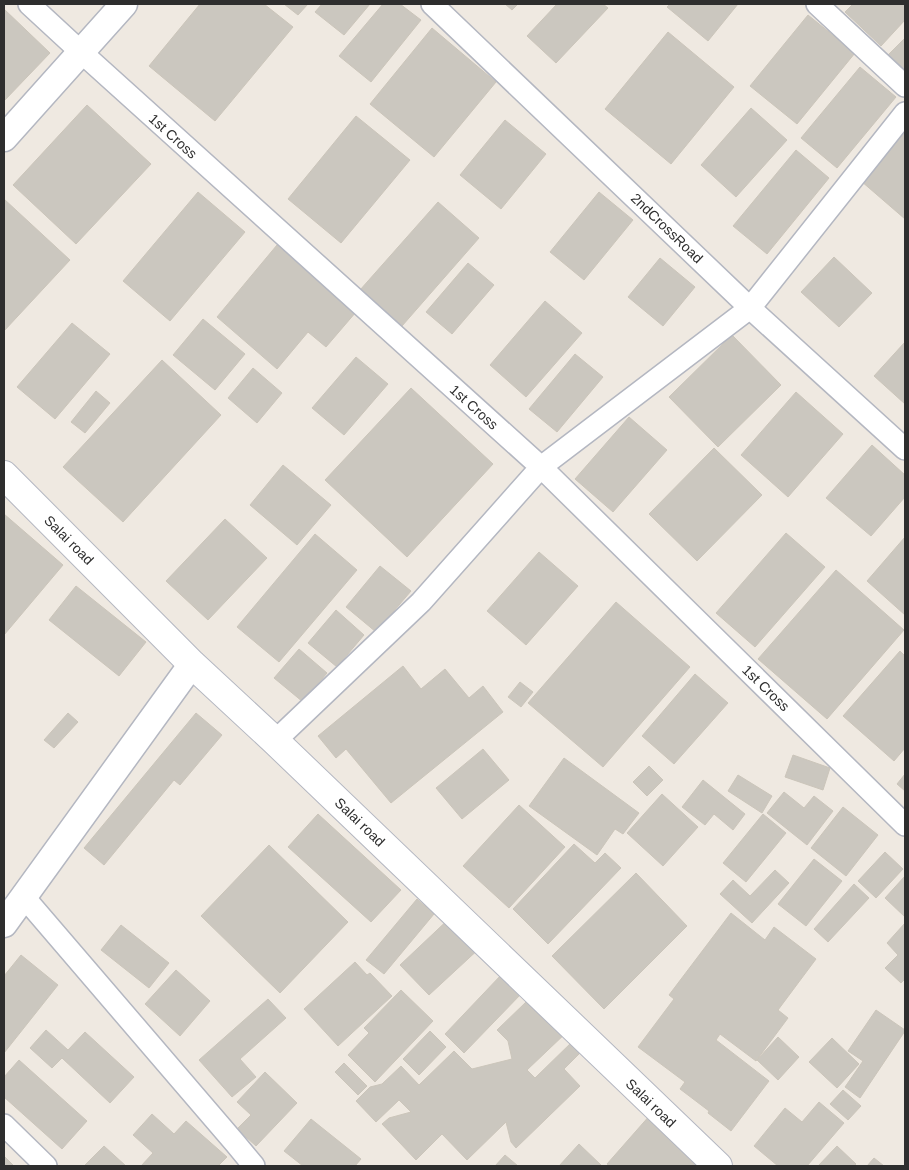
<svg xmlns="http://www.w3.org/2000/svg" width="909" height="1170" font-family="Arial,sans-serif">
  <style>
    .building { fill: #cbc7bf; stroke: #cbc5ba }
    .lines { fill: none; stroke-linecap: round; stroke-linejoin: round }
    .minor-casing { stroke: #b4b7c1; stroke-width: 24 }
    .tertiary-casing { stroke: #b4b7c1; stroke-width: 29 }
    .secondary-casing { stroke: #b4b7c1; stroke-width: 30 }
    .minor { stroke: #fff; stroke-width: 21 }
    .tertiary { stroke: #fff; stroke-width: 26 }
    .secondary { stroke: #fff; stroke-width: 28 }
    .labels { text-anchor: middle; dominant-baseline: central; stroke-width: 4.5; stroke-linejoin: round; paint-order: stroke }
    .street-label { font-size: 14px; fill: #2e2e2e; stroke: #fff }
  </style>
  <rect width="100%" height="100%" fill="#efe9e1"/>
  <path class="building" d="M200 4H264L293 27 215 121 149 66Z
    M284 4H308L298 15Z
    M322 4H370L344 35 315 12Z
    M383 4H400L421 20 371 82 339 56Z
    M505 4H518L512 10Z
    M557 4H603L608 8 556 63 527 36Z
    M670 4H738L708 41 667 7Z
    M853 4H905V20L881 46 845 12Z
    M4 9 50 53 4 101Z
    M808 15 855 53 797 124 750 86Z
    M432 28 496 82 434 157 370 104Z
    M668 32 734 87 671 164 605 109Z
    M905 38V74L887 56Z
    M860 67 896 97 837 168 801 138Z
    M87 105 151 164 76 244 13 185Z
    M751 108 787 140 736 197 701 165Z
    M356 116 410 160 341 243 288 199Z
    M505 120 546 154 501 209 460 175Z
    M905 130V219L861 181Z
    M796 150 829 178 767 254 733 226Z
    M198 192 245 232 170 321 123 281Z
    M599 192 633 220 584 280 550 252Z
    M4 199 70 260 4 331Z
    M438 202 479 238 402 326 360 290Z
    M277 245 356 312 326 347 308 332 277 369 217 317Z
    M834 257 872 293 839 327 801 292Z
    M660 258 695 287 663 326 628 297Z
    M468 263 494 285 452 334 426 312Z
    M545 301 582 333 526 397 490 365Z
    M203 319 245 354 215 390 173 355Z
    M72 323 110 354 55 419 17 387Z
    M732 335 781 385 718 447 669 397Z
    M905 342V404L874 376Z
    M575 354 603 377 557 432 529 409Z
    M356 357 388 384 344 435 312 408Z
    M162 360 221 415 123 522 63 467Z
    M253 368 282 393 257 423 228 398Z
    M411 388 493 464 407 557 325 480Z
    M96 391 110 403 85 433 71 422Z
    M796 392 843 434 788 497 741 455Z
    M629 417 667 450 613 512 575 479Z
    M872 445 905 475V497L871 536 826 498Z
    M714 448 762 495 697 561 649 514Z
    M283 465 331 505 297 545 250 505Z
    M4 514 63 565 4 635Z
    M225 519 267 558 208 620 166 581Z
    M786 533 825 567 755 647 716 613Z
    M315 534 357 570 279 662 237 627Z
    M905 537V615L867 581Z
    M539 552 578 586 526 645 487 611Z
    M380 566 411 591 376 632 346 607Z
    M836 570 904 630 827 719 758 659Z
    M76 586 146 642 119 676 49 620Z
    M616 602 690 667 603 767 528 703Z
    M336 610 364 635 337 667 308 643Z
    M299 649 327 673 303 702 274 678Z
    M900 651 905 656V748L894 761 843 716Z
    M403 666 421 689 445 669 469 698 483 686 503 712 391 803 346 749 336 758 318 736Z
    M695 674 728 703 674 764 642 736Z
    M520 682 533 692 521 707 508 697Z
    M68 713 78 722 54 748 44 740Z
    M196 713 222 735 180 785 174 780 104 865 84 848Z
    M483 749 509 780 462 819 436 788Z
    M793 755 830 768 823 790 785 777Z
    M564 758 639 813 623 834 615 829 597 855 529 806Z
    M649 766 663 780 647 796 633 782Z
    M905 774V791L897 784Z
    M738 775 772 796 762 813 728 791Z
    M703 780 745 814 733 830 714 814 705 825 682 807Z
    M784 792 804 808 814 796 833 811 807 845 767 813Z
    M662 794 698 827 663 866 627 833Z
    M519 805 565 847 509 908 463 866Z
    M843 807 878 835 846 876 811 848Z
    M318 814 401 890 371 922 288 847Z
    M763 814 786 833 746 882 723 863Z
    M574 844 595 863 605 853 621 868 548 944 513 909Z
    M269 845 348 922 280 993 201 916Z
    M885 852 903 869 876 898 858 881Z
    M814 859 842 881 806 926 778 904Z
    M775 870 789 883 752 923 720 894 733 880 750 896Z
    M636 873 687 926 604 1009 552 956Z
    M905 876V917L885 898Z
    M854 884 869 898 828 942 814 929Z
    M417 899 434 914 384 974 366 960Z
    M731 913 765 940 774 927 816 959 778 1010 788 1018 756 1061 720 1034 716 1040 769 1081 731 1131 708 1113 709 1111 680 1089 685 1082 638 1047 674 999 669 995Z
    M453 915 482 946 429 995 400 965Z
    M905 923V979L901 983 885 968 898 955 887 943Z
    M121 925 169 963 149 988 101 950Z
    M21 955 58 985 4 1053V976Z
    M355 962 367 975 370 973 392 996 338 1046 304 1009Z
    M176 970 210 1001 180 1036 145 1004Z
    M502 974 522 993 464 1053 445 1034Z
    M401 990 433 1021 375 1082 348 1055 369 1033 364 1028Z
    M268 999 286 1018 240 1059 256 1077 232 1097 199 1060Z
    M526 1002 543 1019 555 1017 568 1031 527 1070 535 1078 574 1040 583 1050 564 1069 580 1086 516 1148 511 1142 506 1122 467 1160 442 1134 416 1160 382 1124 389 1118 411 1112 399 1100 376 1122 356 1101 370 1087 382 1084 401 1066 419 1085 454 1051 472 1069 512 1059 508 1041 497 1030Z
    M876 1010 905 1030V1031L860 1098 845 1087 863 1061 848 1051Z
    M46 1030 68 1050 85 1032 134 1077 110 1103 62 1058 52 1068 30 1048Z
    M430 1031 446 1047 419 1075 403 1059Z
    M778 1037 799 1057 778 1080 757 1060Z
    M832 1038 859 1064 837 1088 809 1062Z
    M19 1060 87 1121 62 1149 4 1097V1077Z
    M344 1063 367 1086 358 1095 335 1072Z
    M265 1072 297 1103 256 1146 237 1129 251 1115 237 1102Z
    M843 1090 861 1106 848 1120 830 1104Z
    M819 1102 844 1123 807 1166H778L754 1146 785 1108 802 1122Z
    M152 1114 174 1134 186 1121 227 1157 218 1166H141L153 1153 133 1135Z
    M651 1114 703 1166H610L607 1164Z
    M311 1119 361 1159 355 1166H303L284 1151Z
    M579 1144 601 1165 600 1166H559Z
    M104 1146 126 1166H84Z
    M837 1146 856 1164 854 1166H818Z
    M505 1155 518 1166H495Z
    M4 1156 14 1166H4Z
    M874 1158 884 1166H867Z"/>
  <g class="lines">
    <g class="minor-casing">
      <path id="minor" d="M29 4 81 52 541 467 905 825
        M432 4 750 308 905 449
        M817 4 905 86
        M275 741 421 602 541 467 750 308 905 113
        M24 897 235 1143 254 1166
        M4 1125 46 1166"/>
    </g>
    <g class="tertiary-casing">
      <path id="tertiary" d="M4 138 124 4
        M4 924 192 664"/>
    </g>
    <g class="secondary-casing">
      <path id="secondary" d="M4 475 192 664 275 741 718 1166"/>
    </g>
    <use href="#minor" class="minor"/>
    <use href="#tertiary" class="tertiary"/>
    <use href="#secondary" class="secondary"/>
  </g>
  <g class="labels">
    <g class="street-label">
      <text transform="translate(173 136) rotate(42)">1st Cross</text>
      <text transform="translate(667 228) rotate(44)">2ndCrossRoad</text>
      <text transform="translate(474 407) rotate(42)">1st Cross</text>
      <text transform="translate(69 540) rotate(45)">Salai road</text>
      <text transform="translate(766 688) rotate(44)">1st Cross</text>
      <text transform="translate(360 822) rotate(44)">Salai road</text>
      <text transform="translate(651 1103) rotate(44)">Salai road</text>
    </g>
  </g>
  <rect width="909" height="1170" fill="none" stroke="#2e2e2e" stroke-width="10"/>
</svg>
